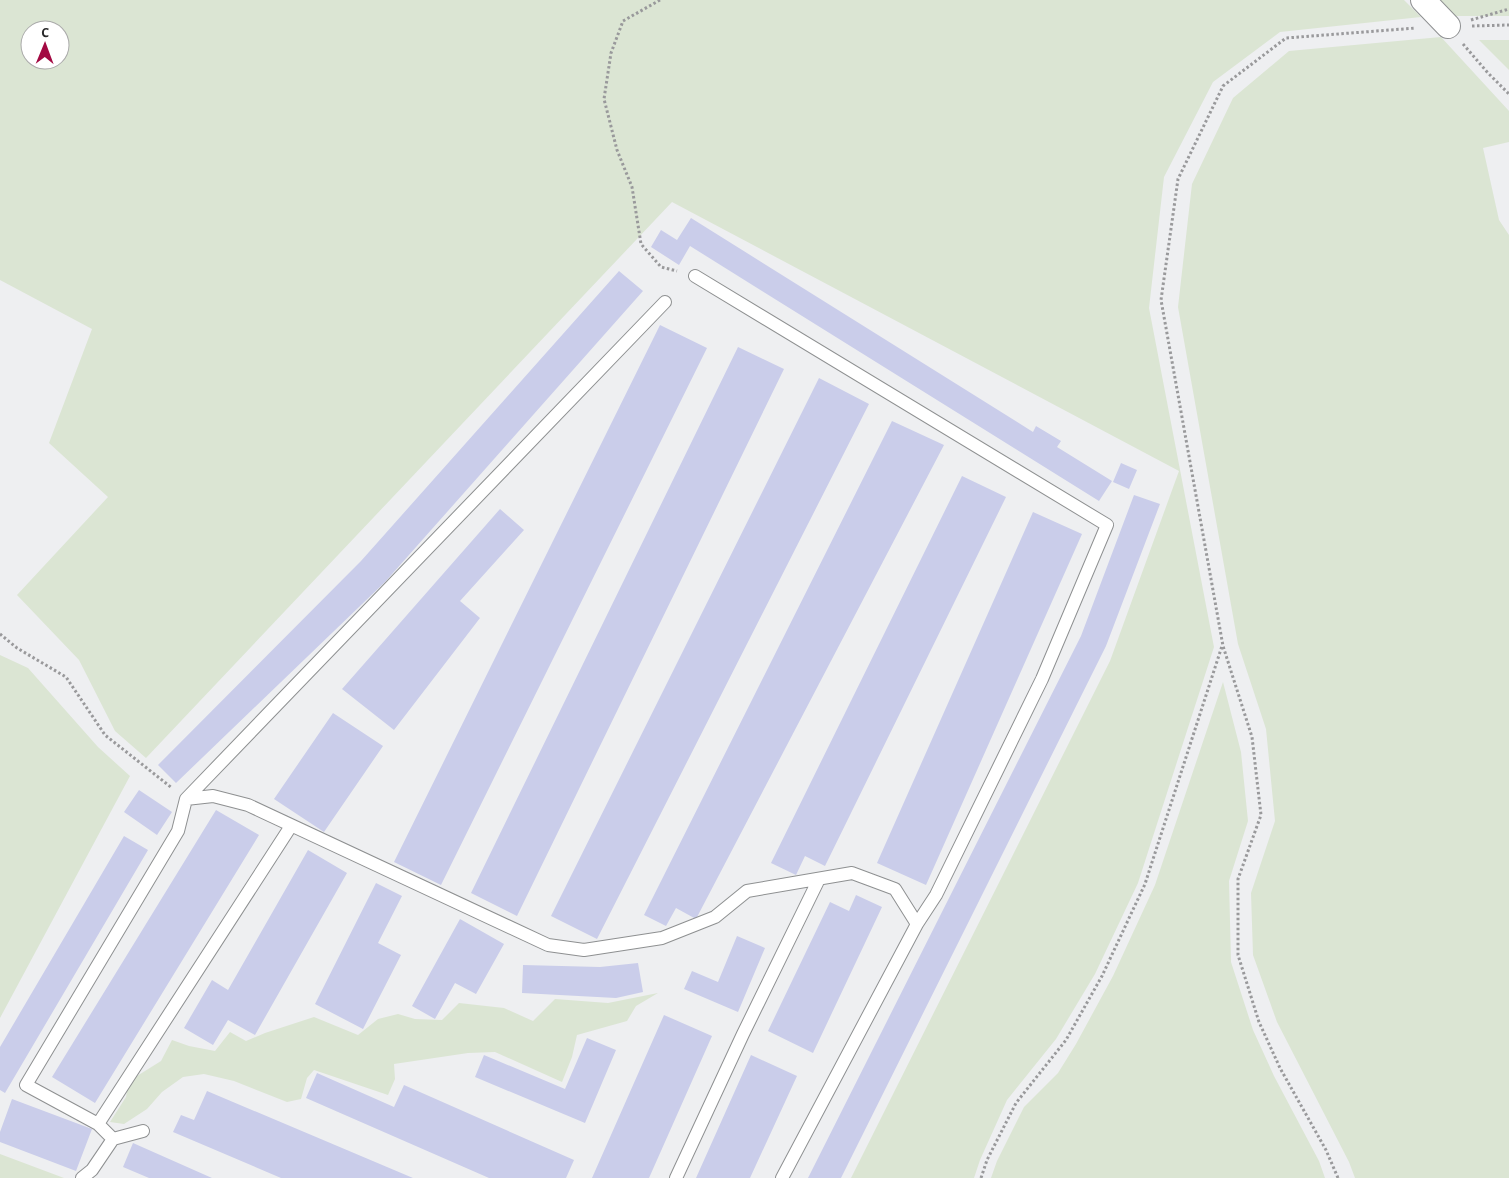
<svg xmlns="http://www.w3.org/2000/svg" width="1509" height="1178" font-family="'Alegreya Sans',sans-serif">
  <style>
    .green { fill: #dbe5d3; fill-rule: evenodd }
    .building { fill: #cacdea }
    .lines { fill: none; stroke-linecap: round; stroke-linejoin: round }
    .service-casing { stroke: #8e9091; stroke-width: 14 }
    .minor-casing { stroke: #8e9091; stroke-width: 26 }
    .path { stroke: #99999b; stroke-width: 3; stroke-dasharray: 2.5 2.5; stroke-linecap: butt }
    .service { stroke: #fff; stroke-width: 12 }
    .minor { stroke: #fff; stroke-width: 24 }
  </style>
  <rect width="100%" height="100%" fill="#eeeff1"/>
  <path class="green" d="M0 0H1404L1421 17 1280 32 1213 82 1164 177 1149 308 1214 647 1138 883 1095 974 1056 1039 1007 1100 980 1160 974 1178H851L1110 661 1179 471 672 202 146 758 115 731 79 660 17 595 108 497 49 443 92 329 0 280ZM30 30H60V60H30Z
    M1438 0H1509V16H1454Z
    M1441 37 1509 111V142L1483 148 1499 220 1509 235V1178H1355L1349 1162 1277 1022 1253 955 1251 893 1275 821 1266 729 1238 644 1178 307 1192 184 1233 98 1289 51Z
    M1479 40H1509V70Z
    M0 655 28 668 98 747 130 776 0 1018Z
    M1223 682 1241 752 1248 821 1229 881 1231 962 1253 1030 1274 1076 1319 1161 1325 1178H991L997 1161 1024 1107 1058 1073 1076 1044 1113 976 1155 885Z
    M658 993 636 1006 627 1021 577 1035 572 1057 562 1082 495 1052 468 1053 394 1064 395 1079 388 1095 314 1070 307 1078 301 1099 287 1102 234 1081 204 1074 183 1077 162 1092 147 1109 124 1124 110 1122 126 1097 129 1081 161 1061 172 1040 189 1046 215 1051 230 1032 246 1041 265 1033 314 1017 358 1035 378 1019 398 1014 415 1019 442 1020 459 1003 504 1008 533 1021 555 999 608 1003Z
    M0 1154 64 1178H0Z"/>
  <path class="building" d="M691 218 1033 432 1036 426 1061 441 1057 447 1112 481 1099 501 690 246 679 265 651 247 661 230 677 240Z
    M619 271 643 291 385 582 176 783 158 765 361 561Z
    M660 325 707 348 441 885 394 862Z
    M738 347 784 369 517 916 471 893Z
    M819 378 869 404 597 939 551 916Z
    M892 421 944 445 696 919 676 908 666 926 644 915Z
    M1121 463 1137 470 1129 489 1113 482Z
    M962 476 1006 497 825 866 805 856 796 875 771 863Z
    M1134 495 1160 504 1106 646 841 1178H808L1081 636Z
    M500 509 524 530 460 601 480 618 394 730 342 689Z
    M1033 512 1082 534 926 885 877 863Z
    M333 713 383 746 324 832 274 799Z
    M139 790 172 812 157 835 124 812Z
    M216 810 259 835 95 1103 52 1077Z
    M124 836 148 850 5 1093 0 1090V1047Z
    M308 850 347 873 255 1035 228 1020 213 1045 184 1028 212 980 228 990Z
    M376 883 402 896 378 943 401 955 363 1029 315 1004Z
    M856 895 882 907 813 1053 768 1031 830 902 849 911Z
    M460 919 504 944 476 994 455 983 435 1019 412 1006Z
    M737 936 765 948 738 1012 684 989 692 971 718 982Z
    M638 963 643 992 616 998 522 993 523 965 600 967Z
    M664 1015 712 1036 649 1178H592Z
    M587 1038 616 1050 585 1123 475 1077 484 1055 565 1089Z
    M751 1055 797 1076 750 1178H696Z
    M317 1073 394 1107 404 1085 574 1160 566 1178H489L306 1098Z
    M207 1091 413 1178H281L173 1132 181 1115 194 1120Z
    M12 1099 92 1129 76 1171 0 1142V1132Z
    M133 1143 212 1178H149L123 1167Z"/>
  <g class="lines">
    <g class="service-casing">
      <path id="service" d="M695 276 1107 525 1042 679 936 895 917 924
        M186 799 213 796 248 805 548 945 584 950 662 938 715 917 747 891 852 873 895 889 917 924 782 1178
        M291 826 98 1124 26 1085 178 831 186 799 665 302
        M98 1124 113 1139 143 1131
        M82 1178 92 1170 113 1139
        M676 1178 743 1034 819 879"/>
    </g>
    <g class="minor-casing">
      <path id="minor" d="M1423 0 1448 26"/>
    </g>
    <path class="path" d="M660 0 623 21 611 53 604 99 617 150 632 187 641 244 661 267 677 271
      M1471 20 1509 9
      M1472 26 1509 25
      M1463 44 1488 73 1509 94
      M0 634 17 648 66 677 105 735 172 788
      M981 1178 987 1160 1016 1103 1066 1040 1102 976 1145 884 1222 646
      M1338 1178 1326 1150 1280 1068 1259 1022 1238 955V879L1261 815 1252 737 1223 646 1161 300 1178 179 1223 86 1286 38 1416 28"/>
    <use href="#service" class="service"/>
    <use href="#minor" class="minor"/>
  </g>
  <g transform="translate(45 45) rotate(1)"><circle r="24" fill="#ffffff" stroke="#aaaaaa"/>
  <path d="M0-4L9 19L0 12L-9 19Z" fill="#a30942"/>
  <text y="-8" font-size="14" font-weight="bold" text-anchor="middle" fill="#2a2a2b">С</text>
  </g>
</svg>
